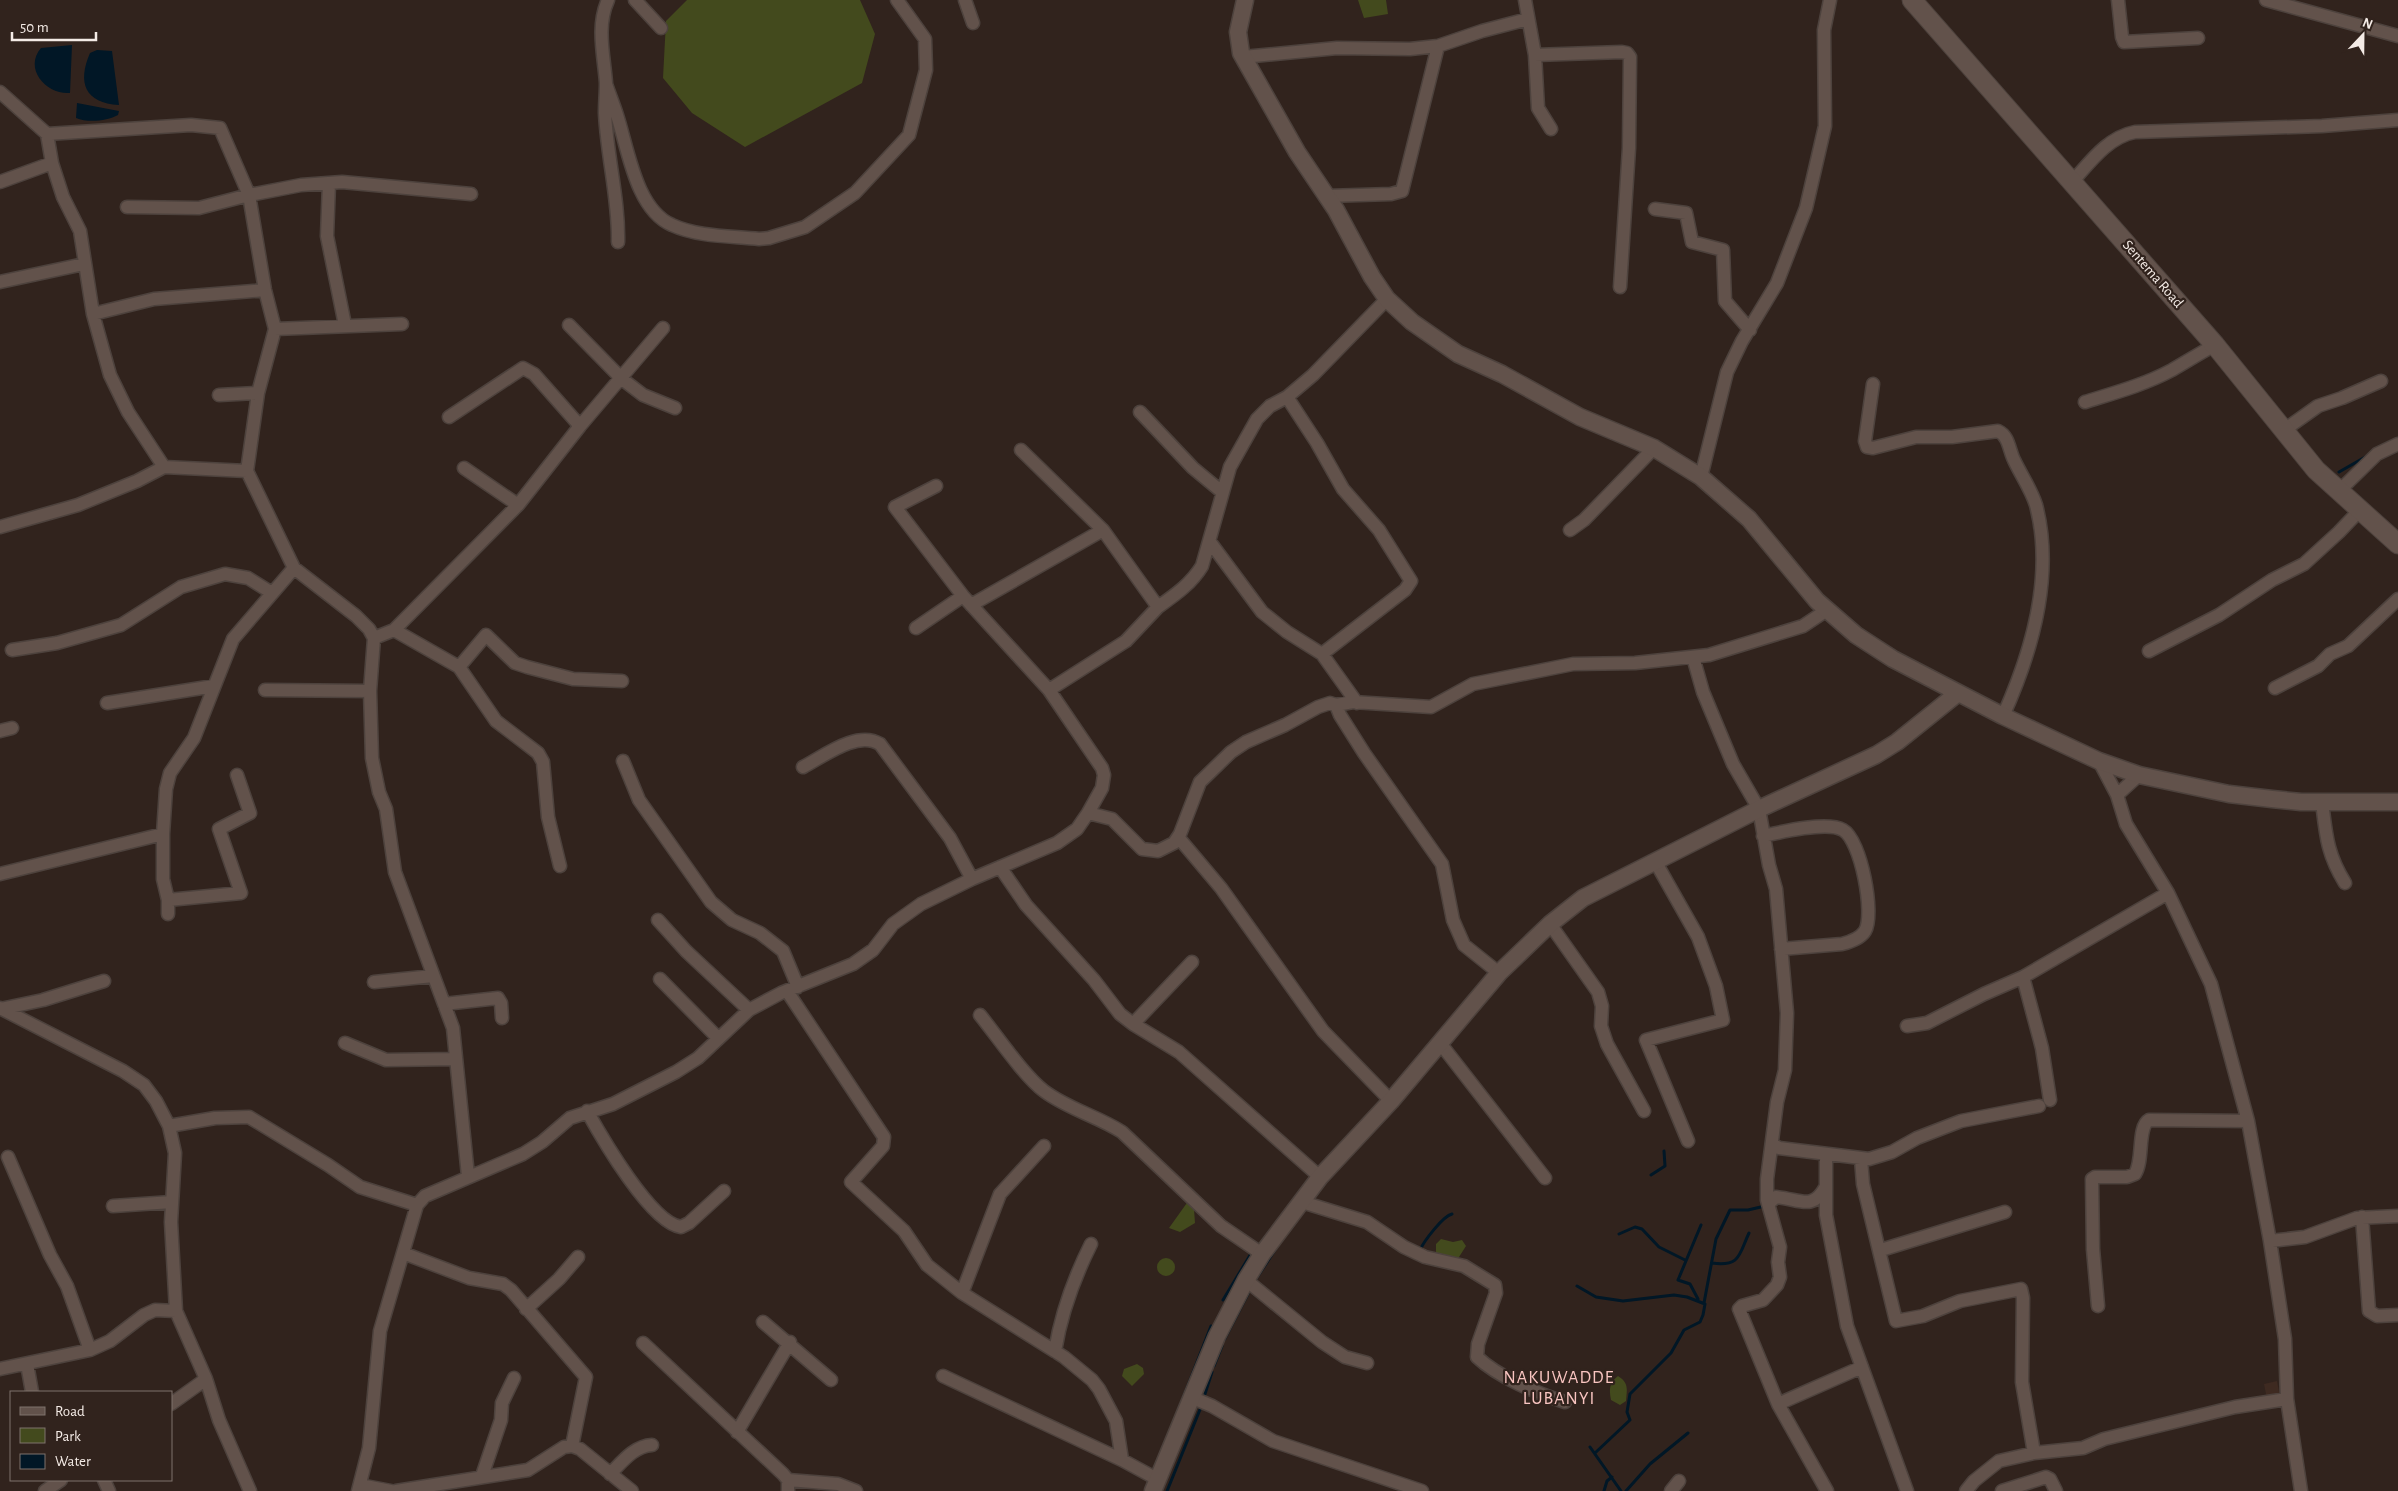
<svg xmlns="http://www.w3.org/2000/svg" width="2398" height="1491" font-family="'Alegreya Sans',sans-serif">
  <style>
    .built { fill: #3e2a21 }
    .green { fill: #434a1d }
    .water { fill: #011726 }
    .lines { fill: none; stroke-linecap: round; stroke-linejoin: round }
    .stream { stroke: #011726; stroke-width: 3 }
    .minor-casing { stroke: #4d423d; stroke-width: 15 }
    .tertiary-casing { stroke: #4d423d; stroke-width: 19 }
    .secondary-casing { stroke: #4d423d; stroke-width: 21 }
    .minor { stroke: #62524b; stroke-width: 12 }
    .tertiary { stroke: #62524b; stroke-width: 16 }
    .secondary { stroke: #62524b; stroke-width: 19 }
    .labels { text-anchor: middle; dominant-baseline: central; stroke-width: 4.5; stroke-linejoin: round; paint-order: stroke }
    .street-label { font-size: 15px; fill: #f4ebe6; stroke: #31231d }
    .quarter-label { font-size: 18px; letter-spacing: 1px; fill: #f9c5c1; stroke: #31231d }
  </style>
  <rect width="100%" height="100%" fill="#31231d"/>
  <path class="built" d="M2277 1381 2280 1397 2267 1399 2264 1384Z"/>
  <path class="green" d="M687 0H860L875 34 862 83 745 147 692 113 663 78 666 21Z
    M1358 0H1386L1388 14 1364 18Z
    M1189 1200 1194 1209 1195 1223 1180 1232 1169 1228Z
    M1441 1239 1453 1242 1462 1240 1466 1246 1459 1257 1447 1262 1436 1253V1244Z
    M1157 1267a9 9 0 1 1 18 0a9 9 0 1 1-18 0Z
    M1137 1364 1143 1368 1144 1374 1132 1386 1122 1376 1124 1369Z
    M1618 1376C1629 1383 1627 1389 1626 1401L1620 1405 1611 1400C1609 1390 1609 1383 1618 1376Z"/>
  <path class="water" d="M72 45 70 93C47 95 23 69 41 48Z
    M97 50 112 51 119 105C85 103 77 83 90 53Z
    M77 103 119 111 118 115C107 121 88 123 76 118Z"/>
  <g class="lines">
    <path class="stream" d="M2339 472 2367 456
      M1651 1175 1665 1166 1664 1151
      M1619 1234 1635 1227 1642 1229 1659 1247 1685 1260
      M1420 1250C1424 1241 1443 1216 1452 1214
      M1712 1263C1741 1267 1739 1254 1749 1233
      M1256 1279 1275 1250
      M1577 1286 1596 1297 1623 1301 1674 1295 1687 1297 1705 1304 1703 1315 1700 1322 1684 1330 1671 1353 1630 1394 1627 1412 1630 1420 1595 1453
      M1698 1299 1690 1284 1678 1280 1701 1225
      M1223 1300 1252 1252
      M1704 1303 1716 1239 1730 1210H1748L1765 1206
      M1224 1340 1251 1288
      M1214 1366 1222 1346
      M1203 1400 1212 1372
      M1178 1411 1211 1326
      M1590 1447 1621 1491
      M1167 1491 1201 1407
      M1604 1491 1607 1481 1612 1477
      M1626 1491 1650 1464 1688 1433"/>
    <g class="minor-casing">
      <path id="minor" d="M608 0C596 26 604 56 606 83 606 93 605 103 605 113 607 157 619 199 618 242
        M635 0 661 28
        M965 0 973 23
        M1525 0 1535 55 1538 108 1551 129
        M2118 0 2122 37 2124 42 2198 38
        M2266 0 2398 36
        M1535 55 1622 52 1627 53 1630 57 1629 148 1620 287
        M1243 57 1337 48 1410 49 1438 46 1482 31 1528 19
        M606 84C609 93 613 103 616 112 628 147 635 209 672 225 698 237 731 236 759 239L769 238 805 227 855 193 909 135 926 70 925 39 897 0
        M0 92 47 134 52 163 63 197 80 231 93 314 110 375 128 412 164 467
        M47 134 191 125 220 128 249 195 265 290 275 329 258 393 247 471 294 568 356 616 369 629 374 638 370 691 372 758 379 792 386 809 395 872 453 1028 468 1176
        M2073 181C2090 162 2108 137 2135 132L2322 126 2398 120
        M0 182 52 163
        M329 183 327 236 345 325
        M1327 196 1391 194 1402 191 1438 46
        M127 207 199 208 249 195 301 185 342 182 471 194
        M1655 209 1686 213 1692 242 1723 250 1725 301 1750 330
        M0 282 84 264
        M93 314 154 299 265 290
        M569 325 622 379 643 395 675 408
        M275 329 402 324
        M1873 384 1865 441 1867 447 1873 448 1916 437H1952L1998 431C2009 436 2009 450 2014 460 2021 475 2031 489 2036 505 2054 574 2032 652 2003 716
        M219 395 258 393
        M1287 397 1317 443 1343 489 1379 530 1411 581 1405 590 1322 654
        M2085 402C2114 393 2144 385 2172 370 2186 362 2200 353 2215 345
        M1140 412 1193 468 1222 492
        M449 417 523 368 534 374 580 426
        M2284 430 2318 406 2342 398 2381 381
        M1021 450 1103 530 1158 607 1126 641 1049 690
        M464 468 518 505
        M1701 477 1727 372 1742 341 1777 283 1806 208 1825 126 1824 30 1830 0
        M2338 492 2377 454 2398 444
        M0 527 78 505 137 481 164 467 247 471
        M1570 530 1584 520 1654 448
        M1210 542 1262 612 1287 632 1322 654 1357 703
        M971 605 1103 530
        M1158 607C1175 595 1191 584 1202 566L1230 467 1257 419 1270 406 1287 397 1313 375 1387 299
        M916 628 963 596
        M394 630 459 667 496 721 538 753 543 762 548 817 560 866
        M374 638 394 630 518 505 580 426 663 328
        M12 650 57 643 121 625 181 587 225 574 248 578 272 593
        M2149 651 2219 615 2272 580 2304 564 2339 532 2359 511
        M1693 657 1703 692 1733 764 1759 809 1769 865 1776 889 1787 1013 1785 1070 1777 1102 1767 1179V1200L1780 1247 1778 1262 1780 1277 1777 1285 1763 1300 1742 1306 1739 1309 1778 1404
        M459 667 486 635 515 663 527 667 573 679 622 681
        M2275 688 2318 666 2330 654 2348 646 2398 599
        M265 690 370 691
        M107 703 214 686
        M1336 705 1340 715 1364 753 1442 864 1453 920 1464 945 1499 973
        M0 731 12 728
        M623 761 639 800 711 902 732 920 760 933 783 951 798 987
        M2099 761 2117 795 2126 824 2168 893 2211 984 2248 1121 2270 1241 2285 1339 2287 1399 2301 1491
        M803 767C824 756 857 730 880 744L950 838 972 879
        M2117 795 2139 775
        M2322 802C2326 835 2327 854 2345 883
        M1088 813 1112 819 1142 849 1158 851 1174 843 1180 834 1200 782 1231 752 1246 742 1285 725 1318 707 1330 703 1336 705 1353 702 1431 707 1473 684 1573 664 1635 663 1709 655 1803 626 1827 610
        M1763 836C1781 832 1827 821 1843 830 1861 840 1875 914 1865 931 1860 939 1850 942 1842 944L1781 949
        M1178 837 1221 888 1323 1031 1391 1101
        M1655 861 1698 937 1716 986 1723 1020 1646 1040 1688 1141
        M1000 867 1026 905 1094 980 1120 1014 1133 1024 1179 1052 1320 1177
        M0 874 163 834
        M168 900 241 893 219 829 250 813 237 775
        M168 914V900L163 879V834L166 789 170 773 194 738 233 639 294 568
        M658 920 686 951 749 1010
        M1550 924 1598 992 1602 1006 1601 1026 1607 1044 1644 1111
        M2023 977 2042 1048 2050 1100
        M660 979 718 1038
        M374 982 433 976
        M787 991 884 1137 883 1146 851 1182 904 1231 927 1265 962 1293 1064 1357 1092 1380 1099 1389 1116 1421 1122 1460
        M444 1004 498 998 501 1003 502 1018
        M0 1008 123 1071 144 1085 156 1101 169 1126 175 1153 171 1222 176 1311 206 1379 219 1420 250 1491
        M1 1009 43 1000 104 981
        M980 1015C997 1036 1024 1076 1044 1091 1068 1109 1097 1116 1122 1132L1221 1226 1262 1254
        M1133 1024 1192 962
        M1907 1026 1927 1023 1984 994 2023 977 2168 893
        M345 1043 386 1060 456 1059
        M1440 1043 1545 1178
        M587 1111C602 1138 651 1223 681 1227L689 1223 724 1191
        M169 1126 215 1118 249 1117 328 1165 360 1187 417 1205
        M1772 1144 1779 1148 1869 1159 1892 1152 1917 1138 1961 1121 2039 1106
        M1826 1154V1215L1847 1326 1907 1491
        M8 1157 50 1255 67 1286 90 1350
        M1861 1159 1863 1184 1896 1321 1923 1316 1960 1301 2021 1289 2023 1298 2022 1382 2034 1453
        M1302 1202 1367 1222 1404 1247 1425 1257 1464 1266 1495 1285 1496 1293 1478 1344 1477 1357C1498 1377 1538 1394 1565 1402
        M1768 1204 1776 1197C1800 1199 1812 1211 1825 1188
        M113 1206 172 1202
        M2362 1217 2369 1311 2377 1316 2398 1315
        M2270 1241 2305 1237 2357 1218 2398 1216
        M1881 1250 2005 1212
        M403 1253 469 1278 503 1284 511 1290 586 1377 572 1446
        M1246 1280 1322 1342 1345 1357 1367 1363
        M962 1293 1000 1194 1044 1146
        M2098 1306 2093 1249 2092 1179 2095 1177H2127L2135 1174C2144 1160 2137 1127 2149 1120L2248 1121
        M526 1309 559 1279 578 1257
        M763 1322 831 1380
        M643 1343 783 1474 788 1480V1491
        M1055 1351C1061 1314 1074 1278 1091 1244
        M27 1364 32 1392
        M0 1369 90 1350 110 1341 144 1315 155 1310 176 1311
        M943 1376 1122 1460 1157 1479
        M1193 1398 1212 1406 1273 1441 1422 1491
        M171 1404 206 1379
        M737 1432 790 1342
        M610 1474C622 1462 634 1446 652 1445
        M482 1476 501 1420 502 1403 514 1378
        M104 1480 109 1491
        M788 1480 838 1484 856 1491
        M360 1485 391 1491
        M45 1491 61 1480
        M358 1491 369 1448 380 1331 417 1205 425 1196 523 1154 542 1142 570 1118 613 1104 676 1072 698 1058 749 1010 781 993 853 964 873 950 893 924 921 904 972 879 1057 843 1077 829 1088 813 1102 788 1104 775 1102 768 1049 690 963 596 895 507 936 486
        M396 1491 528 1470 564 1447 572 1446 580 1449 632 1491
        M1671 1491 1679 1481
        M1827 1491 1778 1404 1862 1367
        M1966 1491 1974 1481 1999 1461 2034 1453 2083 1448 2104 1439 2235 1407 2287 1399
        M2002 1491 2046 1477 2050 1479 2056 1491"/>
    </g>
    <g class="tertiary-casing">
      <path id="tertiary" d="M1245 0 1238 32 1241 53 1297 152 1336 210 1372 277 1387 299 1412 322 1458 354 1502 374 1580 417 1654 448 1701 477 1749 519 1817 601 1856 635 1893 659 2003 716 2099 761 2139 775 2229 794 2272 799 2301 802H2398
        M1153 1491 1217 1336 1246 1280 1262 1254 1320 1177 1391 1101 1499 973 1550 924 1583 898 1759 809 1876 755 1897 742 1958 693"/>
    </g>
    <g class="secondary-casing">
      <path id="secondary" d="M1912 0 2215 345 2316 470 2398 544"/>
    </g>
    <use href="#minor" class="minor"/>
    <use href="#tertiary" class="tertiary"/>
    <use href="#secondary" class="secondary"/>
  </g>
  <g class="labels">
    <g class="street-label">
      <text transform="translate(2153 274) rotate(49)">Sentema Road</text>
    </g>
    <g class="quarter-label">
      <text x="1559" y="1378">NAKUWADDE<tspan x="1559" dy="21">LUBANYI</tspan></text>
    </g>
  </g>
  <rect x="10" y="1391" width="162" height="90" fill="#31231d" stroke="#7f736d"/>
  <rect x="20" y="1407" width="25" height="8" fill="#62524b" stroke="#7f736d"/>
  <text x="55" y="1416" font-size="15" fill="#f4ebe6">Road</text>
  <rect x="20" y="1428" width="25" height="15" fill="#434a1d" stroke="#7f736d"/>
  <text x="55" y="1441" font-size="15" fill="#f4ebe6">Park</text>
  <rect x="20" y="1454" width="25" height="15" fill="#011726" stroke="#7f736d"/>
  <text x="55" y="1466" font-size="15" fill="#f4ebe6">Water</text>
  <g transform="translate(2363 35) rotate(22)" stroke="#31231d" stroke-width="4" paint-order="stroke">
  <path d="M0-4L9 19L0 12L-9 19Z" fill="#f4ebe6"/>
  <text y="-8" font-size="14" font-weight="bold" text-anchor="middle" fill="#f4ebe6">N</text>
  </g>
  <path d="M12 32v8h84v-8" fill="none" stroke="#f4ebe6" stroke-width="2.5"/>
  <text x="20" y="32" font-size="15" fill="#f4ebe6" stroke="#31231d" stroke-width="4" paint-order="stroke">50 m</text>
</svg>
